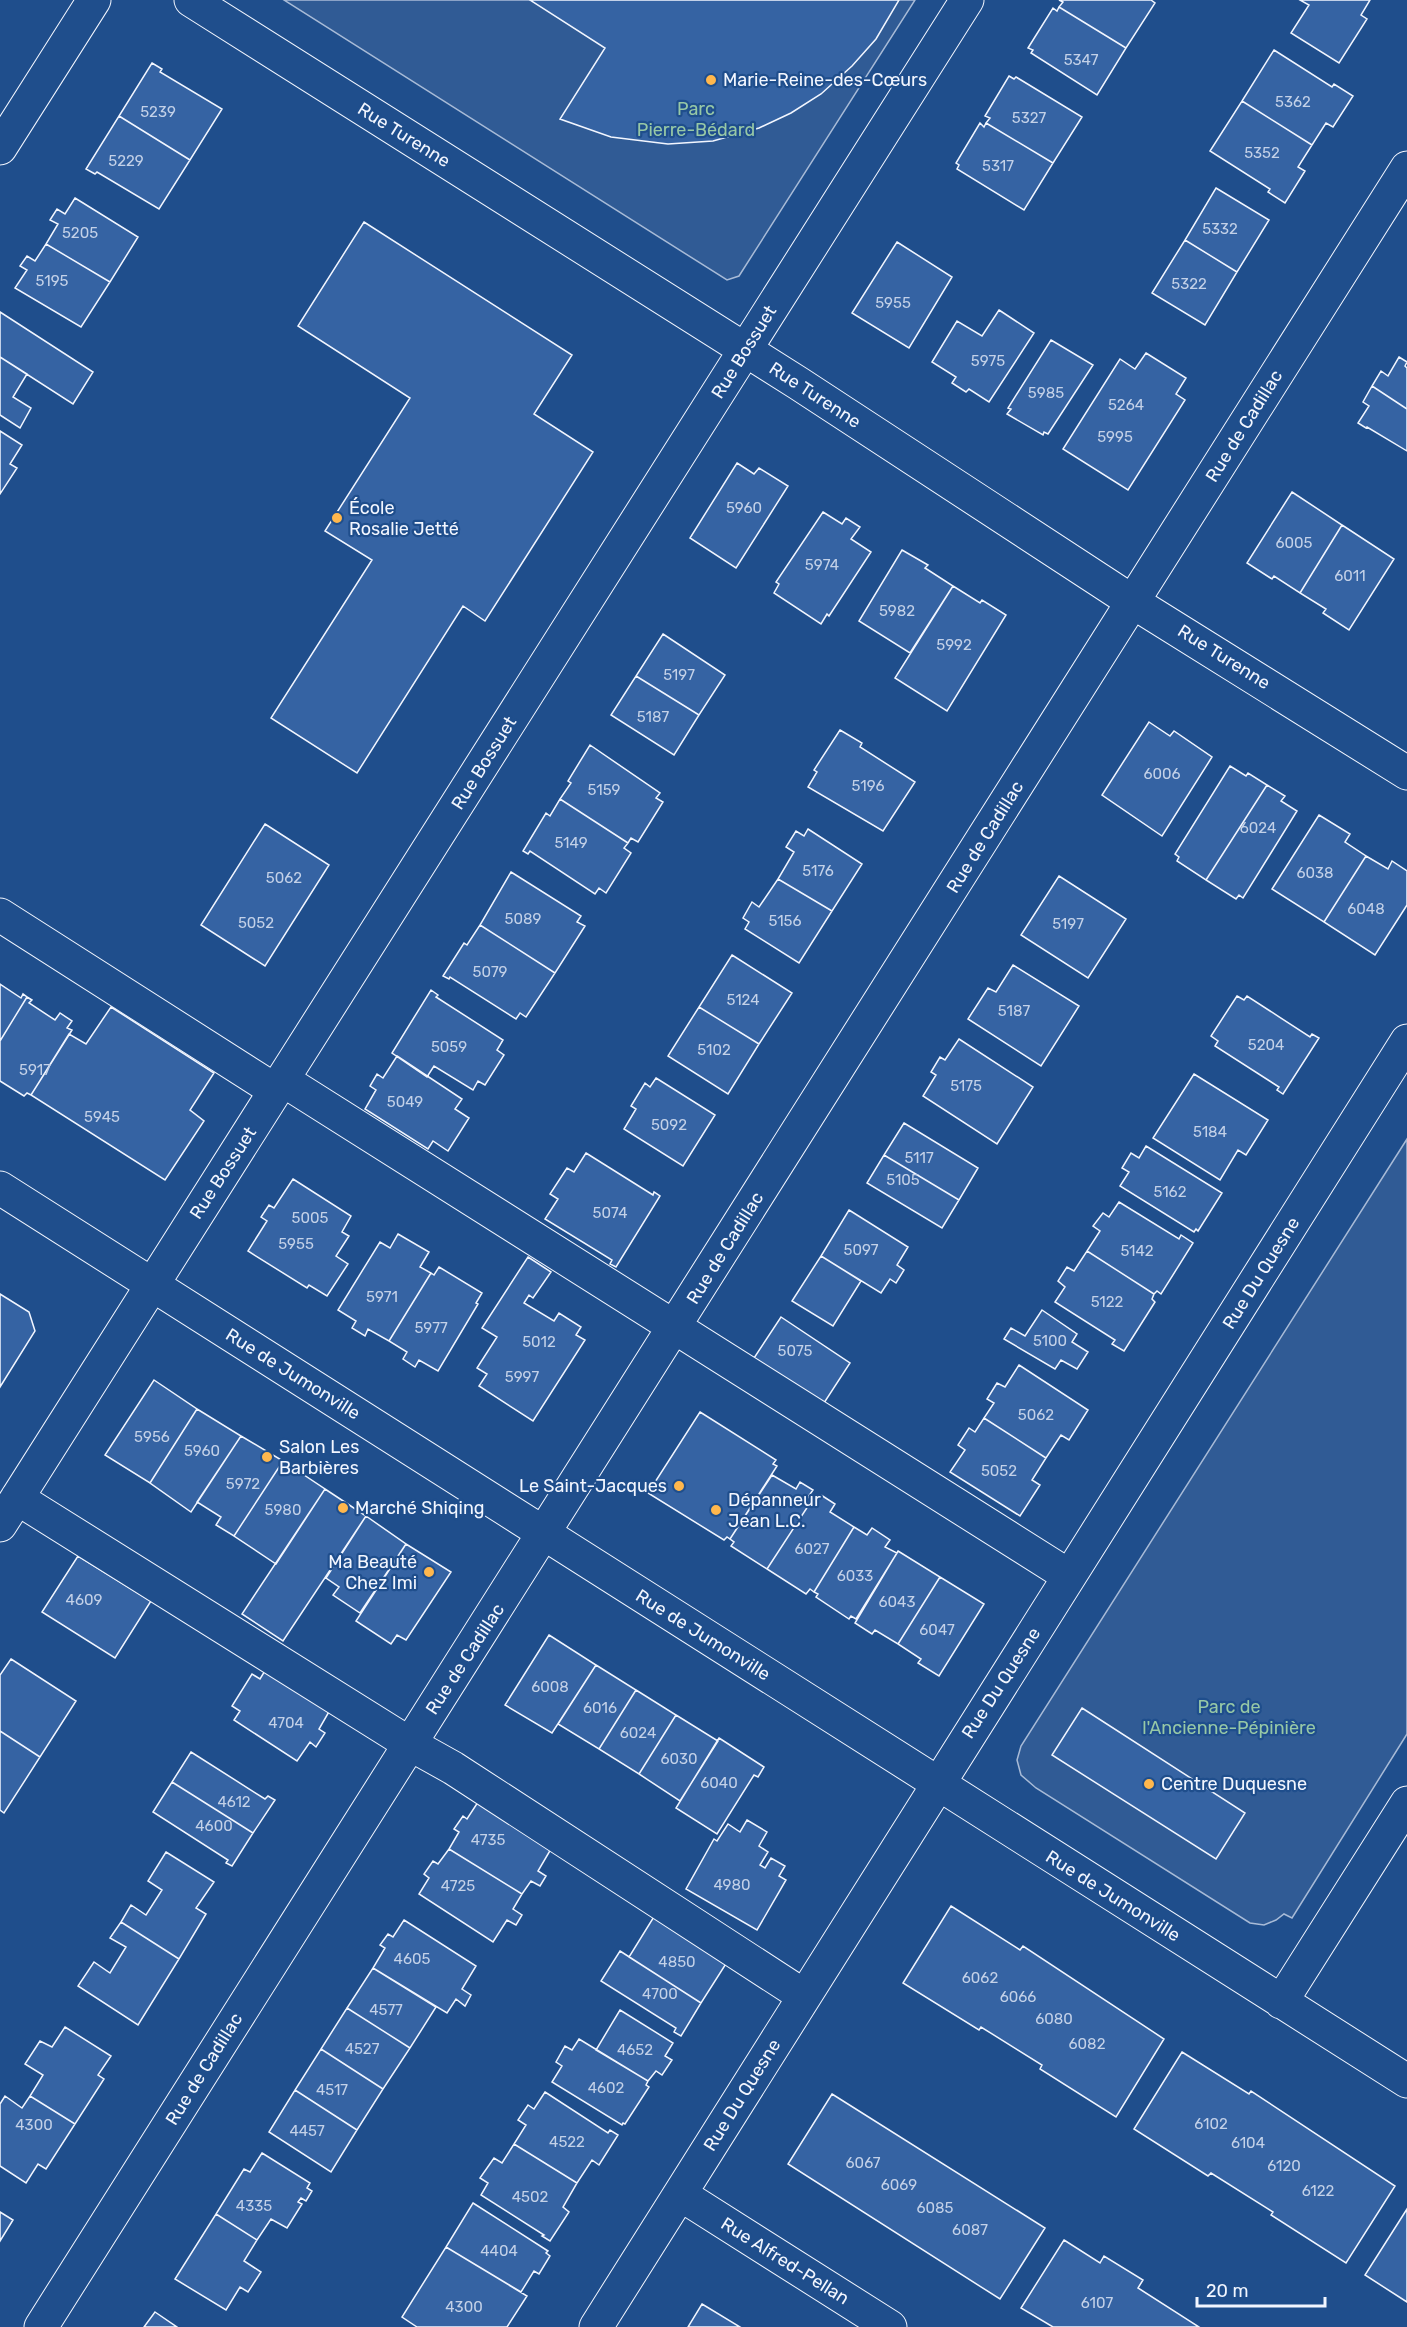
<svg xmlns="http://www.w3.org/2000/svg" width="1407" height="2327" font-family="Rubik,sans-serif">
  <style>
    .built { fill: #305b95; stroke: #a8bbd7; stroke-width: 1.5 }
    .building { fill: #3563a3; stroke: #f2f6ff; stroke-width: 1.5 }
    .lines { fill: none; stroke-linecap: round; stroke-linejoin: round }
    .minor-casing { stroke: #f2f6ff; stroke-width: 35 }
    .minor { stroke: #1f4e8c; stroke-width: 33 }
    .poi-dot { fill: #ffb74d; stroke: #1f4e8c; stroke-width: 2 }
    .labels { text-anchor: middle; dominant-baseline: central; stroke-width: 4.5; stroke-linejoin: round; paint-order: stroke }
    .number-label { font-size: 15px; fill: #c3d1e8 }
    .poi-label { font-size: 18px; fill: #f2f6ff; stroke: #1f4e8c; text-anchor: start }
    .park-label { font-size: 18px; fill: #97c8a6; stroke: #1f4e8c }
    .street-label { font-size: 18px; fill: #f2f6ff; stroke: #1f4e8c }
  </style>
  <rect width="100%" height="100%" fill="#1f4e8c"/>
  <path class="built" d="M284 0H915L739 276 727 280Z
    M1407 1139V1734L1292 1918 1284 1914 1276 1920 1264 1925 1250 1923 1036 1788 1021 1775 1017 1760 1021 1746Z"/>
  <path class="building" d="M530 0H899L876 39 852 66 821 94 791 113 759 128 713 141 668 144 611 137 560 119 605 48Z
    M1059 0H1151L1155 3 1126 48 1059 7 1063 2Z
    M1300 0H1370L1361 15 1367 19 1339 63 1291 33 1309 5Z
    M1059 7 1126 48 1097 95 1031 53 1033 50 1028 48 1053 8 1057 11Z
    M1274 50 1332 87 1334 84 1353 96 1333 127 1326 123 1312 145 1242 101Z
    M152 63 162 69 160 72 222 109 190 160 119 116Z
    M1009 76 1014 79 1016 77 1082 117 1053 163 986 123 990 118 985 116Z
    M1242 101 1312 145 1298 167 1305 171 1285 203 1268 192 1270 189 1210 151Z
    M119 116 190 160 159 209 97 172 95 174 86 169Z
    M980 123 984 127 986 123 1053 163 1024 210 957 169 959 165 956 163Z
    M1216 188 1269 220 1237 272 1185 240Z
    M75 198 138 237 110 282 46 244 58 224 50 220 57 209 65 214Z
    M364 222 572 355 534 414 593 452 485 621 463 606 357 773 271 718 372 560 325 531 410 398 298 326Z
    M1185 240 1237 272 1205 325 1152 293Z
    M897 242 952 277 909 348 852 313Z
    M46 244 110 282 81 327 15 288 27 270 20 266 27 256 35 261Z
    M999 310 1034 333 989 402 969 389 966 392 952 383 956 377 932 362 957 321 982 336Z
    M0 312 93 372 73 404 0 357Z
    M1051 340 1093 365 1048 434 1044 432 1043 435 1007 414 1011 409 1008 408Z
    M1146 353 1186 378 1176 394 1185 400 1128 490 1063 449 1120 359 1135 369Z
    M0 357 27 374 13 397 31 408 20 428 0 415Z
    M1399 357 1407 362 1405 366 1407 368V409L1372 386 1381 371 1388 376Z
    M1372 386 1407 409V451L1367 427 1366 428 1358 423 1369 406 1363 402Z
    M0 431 22 445 10 464 17 468 0 494Z
    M737 463 754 474 759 468 788 486 736 568 690 538Z
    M1292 492 1342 525 1300 593 1274 576 1272 579 1247 563Z
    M823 512 842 524 846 518 860 527 851 539 871 552 829 616 827 614 821 624 774 593 779 584 776 582Z
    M1342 525 1394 559 1349 630 1323 613 1326 609 1300 593Z
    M902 550 928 565 925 568 953 586 910 653 859 621Z
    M953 586 980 603 982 600 1006 615 947 711 895 678Z
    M663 634 725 675 699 715 636 676Z
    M636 676 699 715 674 755 611 715Z
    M1149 722 1170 736 1174 731 1212 757 1162 836 1102 795Z
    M840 730 862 743 860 747 915 782 883 831 808 787 817 772 814 770Z
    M590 745 660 793 656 798 663 802 638 842 631 838 628 843 560 799 571 783 568 781Z
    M1230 766 1246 776 1248 773 1267 785 1206 880 1177 861 1179 857 1175 854Z
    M1267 785 1285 796 1281 801 1297 811 1243 898 1239 895 1236 899 1206 880Z
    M560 799 628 843 624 848 631 853 606 893 599 888 595 894 530 851 528 854 523 851 546 813 550 816Z
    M1319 815 1350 834 1345 842 1366 856 1324 922 1272 889Z
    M265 824 329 865 265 966 201 925Z
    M808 829 862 864 832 911 778 879 794 852 786 847 796 831 804 836Z
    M1366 856 1388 869 1392 861 1407 871V905L1375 955 1324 922Z
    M511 872 581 916 577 922 585 926 555 973 480 925Z
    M1059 876 1126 919 1088 978 1021 935Z
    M778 879 832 911 799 963 745 929 749 922 743 918 752 902 759 907Z
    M480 925 555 973 526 1017 520 1013 516 1019 450 977 449 979 443 976 464 943 467 945Z
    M732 955 792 993 759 1044 699 1007Z
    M1013 965 1079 1006 1041 1066 968 1019 988 988 996 992Z
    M0 984 21 998 23 994 27 997 0 1041Z
    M431 990 438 995 436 997 503 1040 497 1050 504 1055 485 1085 478 1081 473 1090 434 1066 427 1077 392 1053Z
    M1237 996 1244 1000 1247 996 1310 1037 1312 1034 1319 1038 1283 1094 1277 1090 1279 1087 1215 1046 1218 1041 1211 1036Z
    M27 997 32 1000 29 1003 55 1020 60 1013 72 1021 67 1028 72 1030 31 1095 27 1093 24 1096 0 1081V1041Z
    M111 1007 214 1073 190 1110 204 1121 165 1180 31 1095 69 1034 86 1044Z
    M699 1007 759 1044 728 1094 668 1056Z
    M959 1039 1033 1087 997 1144 923 1096 936 1075 931 1072 940 1057 945 1060Z
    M397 1056 462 1099 455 1109 469 1118 448 1151 433 1141 428 1149 365 1109 376 1090 370 1086 377 1074 383 1078Z
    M1194 1074 1268 1120 1246 1155 1238 1150 1220 1180 1153 1138Z
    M656 1078 715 1115 683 1166 624 1129 636 1109 631 1106 645 1083 650 1087Z
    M904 1123 978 1168 959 1200 884 1155Z
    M1146 1146 1222 1193 1198 1231 1196 1229 1194 1232 1120 1186 1129 1172 1122 1168 1131 1153 1139 1158Z
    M586 1153 653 1195 654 1192 660 1196 616 1267 610 1264 612 1260 545 1219 558 1199 550 1194 567 1168 574 1172Z
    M884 1155 959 1200 942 1228 867 1183Z
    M293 1179 351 1216 342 1232 349 1236 336 1256 348 1264 327 1296 309 1285 307 1288 248 1251 267 1221 261 1217 269 1205 274 1208Z
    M1119 1202 1179 1239 1181 1235 1193 1243 1161 1294 1157 1291 1154 1294 1087 1251 1100 1231 1093 1226 1103 1213 1109 1217Z
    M849 1210 908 1247 897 1265 904 1270 896 1283 890 1279 881 1293 821 1256Z
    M398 1234 429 1252 420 1267 431 1273 389 1341 368 1329 365 1336 352 1328 356 1321 338 1310 380 1242 390 1248Z
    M1087 1251 1154 1294 1152 1299 1155 1302 1124 1351 1112 1344 1115 1340 1055 1302 1065 1287 1058 1281 1067 1267 1074 1271Z
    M821 1256 861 1281 833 1326 792 1301Z
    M528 1257 551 1272 533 1298 529 1295 524 1303 554 1321 559 1313 581 1327 576 1335 585 1340 533 1421 479 1386 487 1374 477 1368 497 1337 482 1328Z
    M439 1267 482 1293 476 1303 478 1304 438 1371 419 1360 415 1367 403 1359 407 1352 389 1341 431 1273 434 1275Z
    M0 1294 29 1312 35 1331 0 1387Z
    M1042 1310 1077 1334 1072 1342 1088 1352 1077 1369 1061 1360 1055 1369 1004 1339 1011 1328 1025 1336Z
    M781 1317 850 1363 824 1403 754 1358Z
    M1019 1365 1088 1410 1069 1440 1061 1435 1046 1458 984 1418 994 1403 987 1399 997 1383 1005 1387Z
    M154 1380 197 1409 150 1483 105 1455Z
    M197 1409 241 1436 191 1512 150 1483Z
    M700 1412 776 1460 773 1464 777 1466 730 1539 727 1537 724 1540 648 1493Z
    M984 1418 1046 1458 1032 1480 1040 1485 1020 1516 950 1472 965 1450 958 1445 969 1428 975 1432Z
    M241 1436 283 1461 234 1536 216 1525 221 1517 197 1502Z
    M283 1461 325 1489 276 1564 234 1536Z
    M772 1475 796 1489 800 1482 813 1490 808 1497 812 1500 767 1569 731 1546 734 1542 730 1539Z
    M325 1489 366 1516 283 1641 242 1614Z
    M821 1495 835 1504 830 1512 854 1527 814 1592 810 1589 806 1594 767 1569 812 1500 816 1503Z
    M366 1516 406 1544 360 1613 333 1595 339 1587 326 1578Z
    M854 1527 867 1535 872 1528 890 1540 885 1547 897 1553 856 1619 851 1616 849 1619 816 1597 818 1594 814 1592Z
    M406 1544 451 1572 406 1640 397 1635 391 1644 356 1621Z
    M898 1551 940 1577 898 1644 875 1630 872 1634 855 1623Z
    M78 1556 151 1601 115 1658 42 1612Z
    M940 1577 984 1604 939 1676 918 1663 921 1659 898 1644Z
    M549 1635 596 1665 552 1733 505 1705Z
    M11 1659 76 1701 40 1757 0 1731V1675Z
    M596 1665 636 1690 599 1749 558 1724Z
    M266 1669 330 1710 319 1729 325 1733 316 1747 310 1742 297 1761 234 1720 240 1711 232 1706 252 1674 260 1679Z
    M636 1690 676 1715 639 1774 599 1749Z
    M1082 1708 1245 1813 1216 1859 1052 1755Z
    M676 1715 718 1741 680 1801 639 1774Z
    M0 1731 40 1757 4 1813 0 1810Z
    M719 1738 764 1767 758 1777 754 1775 717 1834 676 1808Z
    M191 1752 265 1799 268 1796 275 1800 253 1833 172 1782Z
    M172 1782 253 1833 232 1866 226 1863 228 1860 153 1812Z
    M478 1802 551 1849 538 1871 546 1876 540 1886 531 1881 522 1894 449 1849 459 1832 454 1829 463 1816 467 1819Z
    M747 1820 767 1832 759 1846 768 1852 760 1865 765 1868 771 1858 785 1866 779 1876 786 1880 757 1930 686 1889 714 1839 717 1841 728 1824 740 1832Z
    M449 1849 522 1894 513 1909 522 1915 516 1925 507 1920 493 1942 419 1894 429 1878 424 1874 433 1861 438 1864Z
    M166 1852 214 1882 196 1908 206 1914 179 1959 121 1922 131 1905 146 1915 162 1890 148 1881Z
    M951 1906 1020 1950 1023 1946 1164 2039 1116 2117 1040 2069 1042 2065 981 2027 979 2030 903 1983Z
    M655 1915 729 1959 701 2003 629 1957Z
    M404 1920 476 1966 462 1989 471 1995 465 2006 456 1999 447 2013 373 1968 385 1948 380 1945 388 1934 393 1937Z
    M121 1922 179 1959 138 2025 78 1986 94 1962 110 1973 126 1947 110 1938Z
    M620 1951 701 2003 681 2036 674 2032 676 2028 601 1981Z
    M373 1968 436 2007 410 2048 347 2008Z
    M347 2008 410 2048 383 2089 321 2049Z
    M620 2010 673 2043 665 2056 672 2060 662 2075 656 2071 648 2081 596 2050Z
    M65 2027 111 2056 98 2075 104 2079 75 2124 30 2096 43 2075 25 2064 40 2041 52 2047Z
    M579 2039 648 2081 646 2085 649 2087 625 2124 623 2123 622 2125 552 2082 562 2066 556 2062 565 2046 572 2050Z
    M321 2049 383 2089 357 2130 295 2090Z
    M1182 2052 1249 2094 1251 2091 1395 2186 1346 2263 1271 2215 1273 2212 1211 2173 1208 2176 1134 2129Z
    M295 2090 357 2130 331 2172 269 2132Z
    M545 2092 608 2133 610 2130 618 2135 599 2165 592 2160 577 2183 514 2144 526 2125 518 2120 528 2105 534 2109Z
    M832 2094 1045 2228 1000 2299 788 2164Z
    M5 2096 22 2108 30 2096 75 2124 46 2169 38 2164 26 2183 0 2166V2104Z
    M514 2144 577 2183 563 2207 569 2212 550 2241 542 2236 544 2235 481 2195 488 2183 480 2178 494 2158 502 2163Z
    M262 2153 310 2183 307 2188 312 2191 306 2201 301 2198 298 2202 302 2204 287 2228 271 2219 257 2240 216 2214 244 2169 250 2172Z
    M473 2203 548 2251 546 2253 550 2256 539 2274 534 2271 521 2292 446 2247Z
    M1407 2209V2302L1365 2275Z
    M0 2212 13 2220 0 2241Z
    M216 2214 257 2240 244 2261 261 2272 248 2292 240 2287 226 2310 175 2279Z
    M1064 2240 1100 2263 1104 2256 1143 2280 1138 2288 1199 2327H1053L1021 2308Z
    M446 2247 527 2296 507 2327H417L402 2317Z
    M702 2304 740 2327H688Z
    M155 2312 177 2327H144Z"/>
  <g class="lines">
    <g class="minor-casing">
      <path id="minor" d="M191 0 798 383 1133 602 1407 773
        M0 148 94 0
        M0 915 276 1091
        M283 1080 1069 1576
        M0 1188 1407 2081
        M17 1498 410 1744 453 1768 804 1996
        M0 1525 967 0
        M1281 2002 1407 1803
        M680 2194 890 2327
        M41 2327 1407 168
        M596 2327 1407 1041"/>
    </g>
    <use href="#minor" class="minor"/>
  </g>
  <g class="poi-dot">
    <circle cx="711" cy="80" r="6"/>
    <circle cx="337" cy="518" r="6"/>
    <circle cx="267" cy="1457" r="6"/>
    <circle cx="679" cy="1486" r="6"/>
    <circle cx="343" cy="1508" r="6"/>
    <circle cx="716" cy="1510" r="6"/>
    <circle cx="429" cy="1572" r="6"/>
    <circle cx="1149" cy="1784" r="6"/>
  </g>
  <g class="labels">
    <g class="number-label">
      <text x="1081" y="60">5347</text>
      <text x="1293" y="102">5362</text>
      <text x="158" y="112">5239</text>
      <text x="1029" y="118">5327</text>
      <text x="1262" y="153">5352</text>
      <text x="126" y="161">5229</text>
      <text x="998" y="166">5317</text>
      <text x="1220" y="229">5332</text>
      <text x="80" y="233">5205</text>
      <text x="52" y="281">5195</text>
      <text x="1189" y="284">5322</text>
      <text x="893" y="303">5955</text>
      <text x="988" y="361">5975</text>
      <text x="1046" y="393">5985</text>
      <text x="1126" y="405">5264</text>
      <text x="1115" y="437">5995</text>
      <text x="744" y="508">5960</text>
      <text x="1294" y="543">6005</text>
      <text x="822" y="565">5974</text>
      <text x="1350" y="576">6011</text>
      <text x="897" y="611">5982</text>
      <text x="954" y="645">5992</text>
      <text x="679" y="675">5197</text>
      <text x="653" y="717">5187</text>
      <text x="1162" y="774">6006</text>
      <text x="868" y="786">5196</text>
      <text x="604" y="790">5159</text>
      <text x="1258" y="828">6024</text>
      <text x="571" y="843">5149</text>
      <text x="818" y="871">5176</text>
      <text x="1315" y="873">6038</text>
      <text x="284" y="878">5062</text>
      <text x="1366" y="909">6048</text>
      <text x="523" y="919">5089</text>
      <text x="785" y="921">5156</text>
      <text x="256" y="923">5052</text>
      <text x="1068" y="924">5197</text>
      <text x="490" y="972">5079</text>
      <text x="743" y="1000">5124</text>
      <text x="1014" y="1011">5187</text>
      <text x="1266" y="1045">5204</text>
      <text x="449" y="1047">5059</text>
      <text x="714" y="1050">5102</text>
      <text x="35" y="1070">5917</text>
      <text x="966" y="1086">5175</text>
      <text x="405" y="1102">5049</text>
      <text x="102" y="1117">5945</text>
      <text x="669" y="1125">5092</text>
      <text x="1210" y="1132">5184</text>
      <text x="919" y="1158">5117</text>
      <text x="903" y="1180">5105</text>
      <text x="1170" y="1192">5162</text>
      <text x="610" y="1213">5074</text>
      <text x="310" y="1218">5005</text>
      <text x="296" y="1244">5955</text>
      <text x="861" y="1250">5097</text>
      <text x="1137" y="1251">5142</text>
      <text x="382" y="1297">5971</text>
      <text x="1107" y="1302">5122</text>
      <text x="431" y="1328">5977</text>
      <text x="1050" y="1341">5100</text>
      <text x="539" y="1342">5012</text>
      <text x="795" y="1351">5075</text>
      <text x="522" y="1377">5997</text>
      <text x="1036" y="1415">5062</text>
      <text x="152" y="1437">5956</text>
      <text x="202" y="1451">5960</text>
      <text x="999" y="1471">5052</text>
      <text x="243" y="1484">5972</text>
      <text x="283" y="1510">5980</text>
      <text x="812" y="1549">6027</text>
      <text x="855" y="1576">6033</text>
      <text x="84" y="1600">4609</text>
      <text x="897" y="1602">6043</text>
      <text x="937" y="1630">6047</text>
      <text x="550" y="1687">6008</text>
      <text x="600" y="1708">6016</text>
      <text x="286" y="1723">4704</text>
      <text x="638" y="1733">6024</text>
      <text x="679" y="1759">6030</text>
      <text x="719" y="1783">6040</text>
      <text x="234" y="1802">4612</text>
      <text x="214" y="1826">4600</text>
      <text x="488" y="1840">4735</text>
      <text x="732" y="1885">4980</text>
      <text x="458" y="1886">4725</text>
      <text x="412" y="1959">4605</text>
      <text x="677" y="1962">4850</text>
      <text x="980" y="1978">6062</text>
      <text x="660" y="1994">4700</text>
      <text x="1018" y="1997">6066</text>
      <text x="386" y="2010">4577</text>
      <text x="1054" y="2019">6080</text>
      <text x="1087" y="2044">6082</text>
      <text x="362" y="2049">4527</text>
      <text x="635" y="2050">4652</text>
      <text x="606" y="2088">4602</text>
      <text x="332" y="2090">4517</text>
      <text x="1211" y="2124">6102</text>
      <text x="34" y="2125">4300</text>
      <text x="307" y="2131">4457</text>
      <text x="567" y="2142">4522</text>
      <text x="1248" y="2143">6104</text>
      <text x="863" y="2163">6067</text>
      <text x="1284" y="2166">6120</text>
      <text x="899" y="2185">6069</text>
      <text x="1318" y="2191">6122</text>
      <text x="530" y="2197">4502</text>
      <text x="254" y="2206">4335</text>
      <text x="935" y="2208">6085</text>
      <text x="970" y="2230">6087</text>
      <text x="499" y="2251">4404</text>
      <text x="1097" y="2303">6107</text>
      <text x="464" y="2307">4300</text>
    </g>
    <g class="poi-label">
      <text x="723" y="80">Marie-Reine-des-Cœurs</text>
      <text x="349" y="508">École<tspan x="349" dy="21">Rosalie Jetté</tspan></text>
      <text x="279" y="1447">Salon Les<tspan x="279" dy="21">Barbières</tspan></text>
      <text x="667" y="1486" text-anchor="end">Le Saint-Jacques</text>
      <text x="728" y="1500">Dépanneur<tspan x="728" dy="21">Jean L.C.</tspan></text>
      <text x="355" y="1508">Marché Shiqing</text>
      <text x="417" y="1562" text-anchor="end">Ma Beauté<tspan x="417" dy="21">Chez Imi</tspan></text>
      <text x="1161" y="1784">Centre Duquesne</text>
    </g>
    <g class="park-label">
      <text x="696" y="109">Parc<tspan x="696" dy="21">Pierre-Bédard</tspan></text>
      <text x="1229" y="1707">Parc de<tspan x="1229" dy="21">l'Ancienne-Pépinière</tspan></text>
    </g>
    <g class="street-label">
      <text transform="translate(404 135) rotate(32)">Rue Turenne</text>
      <text transform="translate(744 352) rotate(-58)">Rue Bossuet</text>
      <text transform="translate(815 395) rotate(33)">Rue Turenne</text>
      <text transform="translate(1244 426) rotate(-58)">Rue de Cadillac</text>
      <text transform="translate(1224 657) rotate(32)">Rue Turenne</text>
      <text transform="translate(484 763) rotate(-58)">Rue Bossuet</text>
      <text transform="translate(985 837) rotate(-58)">Rue de Cadillac</text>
      <text transform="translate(223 1173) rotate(-57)">Rue Bossuet</text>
      <text transform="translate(725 1248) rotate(-58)">Rue de Cadillac</text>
      <text transform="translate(1261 1273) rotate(-58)">Rue Du Quesne</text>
      <text transform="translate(293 1374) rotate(32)">Rue de Jumonville</text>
      <text transform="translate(703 1635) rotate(32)">Rue de Jumonville</text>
      <text transform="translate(465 1659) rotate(-57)">Rue de Cadillac</text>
      <text transform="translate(1001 1683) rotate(-57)">Rue Du Quesne</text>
      <text transform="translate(1113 1896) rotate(32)">Rue de Jumonville</text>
      <text transform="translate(204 2069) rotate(-58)">Rue de Cadillac</text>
      <text transform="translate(742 2095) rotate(-58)">Rue Du Quesne</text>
      <text transform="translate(785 2261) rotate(32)">Rue Alfred-Pellan</text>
    </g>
  </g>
  <path d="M1197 2297v9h128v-9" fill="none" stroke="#f2f6ff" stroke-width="3"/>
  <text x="1206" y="2297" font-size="18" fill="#f2f6ff" stroke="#1f4e8c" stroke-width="4.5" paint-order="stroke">20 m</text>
</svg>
